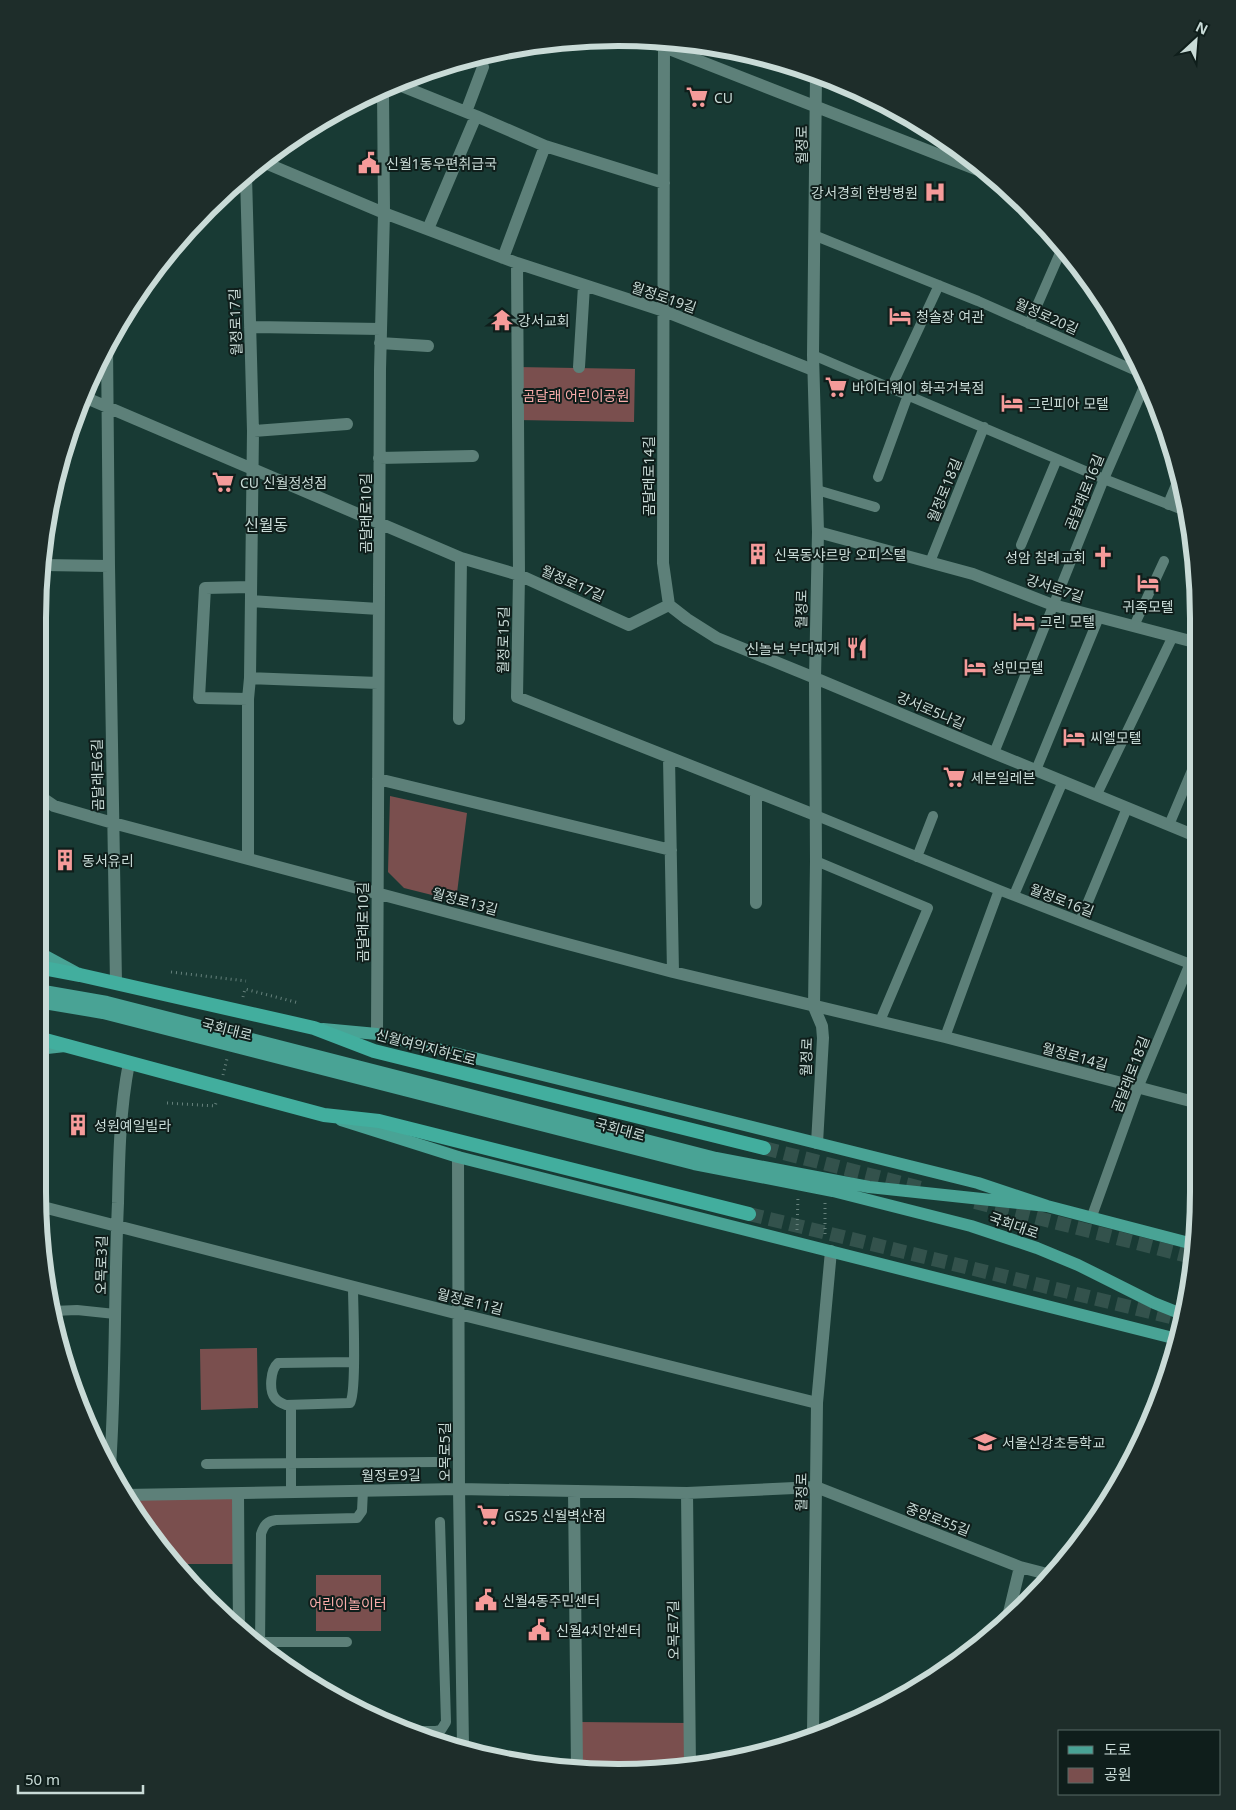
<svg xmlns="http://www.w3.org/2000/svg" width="1236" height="1810" font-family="'Noto Sans','Noto Sans KR',sans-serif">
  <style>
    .green { fill: #7a4f4e }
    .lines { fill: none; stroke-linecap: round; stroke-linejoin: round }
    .trunk-tunnel { stroke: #33524c; stroke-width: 14; stroke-dasharray: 14 7; stroke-linecap: butt }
    .path { stroke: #66817c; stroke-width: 3; stroke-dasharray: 1 4; stroke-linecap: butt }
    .service { stroke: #5d8079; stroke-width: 10 }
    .minor { stroke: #5d8079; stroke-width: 12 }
    .tertiary { stroke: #5d8079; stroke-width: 12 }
    .primary { stroke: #49a395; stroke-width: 12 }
    .trunk { stroke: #42ae9e; stroke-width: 14 }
    .labels { text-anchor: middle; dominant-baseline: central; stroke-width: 4; stroke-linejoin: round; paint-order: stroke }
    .poi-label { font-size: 14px; fill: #c9dbd7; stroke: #0f1e1b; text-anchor: start }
    .street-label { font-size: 14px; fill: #c9dbd7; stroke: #0f1e1b }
    .park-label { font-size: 14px; fill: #faacaa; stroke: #0f1e1b }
    .quarter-label { font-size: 16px; fill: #c9dbd7; stroke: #0f1e1b }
    .rim { fill: none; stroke: #c9dbd7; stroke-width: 6 }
  </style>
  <rect width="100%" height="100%" fill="#183a34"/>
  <path class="green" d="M517 367 635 369 634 422 517 420Z
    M390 796 467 813 456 901 404 888 388 872Z
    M257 1348 258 1408 201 1410 200 1349Z
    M238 1494 239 1564H179L135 1514 125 1495Z
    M316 1575H381V1631H316Z
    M580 1722 688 1723V1767L656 1771 580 1769Z"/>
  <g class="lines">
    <path class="trunk-tunnel" d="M764 1148 925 1189
      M975 1202 1192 1257
      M749 1214 1183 1320"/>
    <path class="path" d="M171 972 246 981
      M243 997 245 989 299 1003
      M223 1075 227 1059
      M167 1103 215 1106 217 1100
      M825 1203V1237
      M797 1230 798 1197"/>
    <path class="service" d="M816 236 978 301 1143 374
      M1029 324 1063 246
      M813 355 1104 479 1188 512
      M891 388 939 285
      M878 477 908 395
      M817 490 875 507
      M1021 545 1057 459
      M930 562 984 427
      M1134 626 1164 561
      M994 753 1104 479 1146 382
      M1036 770 1099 617
      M1097 794 1173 636
      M815 815 999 890 1198 967
      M1169 825 1198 756
      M917 857 933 816
      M816 861 928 908 880 1021
      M1014 895 1063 781
      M1080 921 1127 808
      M945 1037 999 890
      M1092 1216 1138 1088 1198 944
      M353 1287C353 1306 357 1392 350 1403L286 1405C281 1403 278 1402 275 1398 269 1391 270 1370 278 1363L353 1362
      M53 1311 77 1310 115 1314
      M206 1464 436 1462
      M291 1492V1405
      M260 1642H347
      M260 1647 261 1534C264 1525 267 1521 276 1520L357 1518 362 1511 363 1490
      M405 1731H436L441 1730 446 1722 440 1522"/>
    <path class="minor" d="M664 42 663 563 669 605 687 619 717 638 815 678
      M394 83 476 116 545 146 664 183
      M466 112 483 67
      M263 162 384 213 517 263 664 311 813 370
      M246 176 253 431 250 678 248 699V859
      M428 229 476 116
      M503 258 545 146
      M517 263 519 575 517 697 815 815
      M250 327 381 329
      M380 343 428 346
      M107 345 109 566 116 983
      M579 367 584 286
      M84 397 461 558 519 575 629 625 669 605
      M253 431 347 424
      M379 458 473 456
      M1169 504 1179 480
      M818 532 973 574 1053 605 1198 643
      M43 565 109 566
      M251 601 379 609
      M250 678 378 683
      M248 699 199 698 205 588 250 587
      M459 719 461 558
      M669 758 673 972
      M378 779 671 850
      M756 792V903
      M38 795 54 806 113 823 673 972 945 1037 1198 1103
      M377 1034 380 370 384 213 383 89
      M458 1157 459 1489 463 1746
      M39 1206 459 1314 817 1403
      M110 1467C116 1379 114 1291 118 1203 119 1156 120 1109 129 1063
      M574 1491 577 1769
      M687 1493 690 1767
      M238 1494 239 1632
      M125 1495 459 1489 687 1493 816 1487 1020 1567 1051 1575
      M1007 1621 1020 1567"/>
    <path class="tertiary" d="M646 40 988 174
      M816 75 813 355 818 532 815 678 816 861 814 1007 822 1026 823 1038 817 1143
      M815 678 994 753 1198 837
      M813 1734 817 1403 831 1251"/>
    <path class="primary" d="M38 952 75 972
      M38 990 107 1002 716 1158 869 1187 1047 1206
      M38 1002 103 1013 694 1164 833 1191 971 1226 1037 1248 1078 1265 1154 1303 1184 1315
      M323 1029 377 1034 648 1101 978 1183 1047 1206 1193 1244
      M38 1049 65 1046
      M341 1120 458 1157 1177 1339"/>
    <path class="trunk" d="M38 967 80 975 314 1028 374 1051 764 1148
      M38 1038 324 1115 379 1121 749 1214"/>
  </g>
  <defs>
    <g id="supermarket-bare" transform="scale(1.725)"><path d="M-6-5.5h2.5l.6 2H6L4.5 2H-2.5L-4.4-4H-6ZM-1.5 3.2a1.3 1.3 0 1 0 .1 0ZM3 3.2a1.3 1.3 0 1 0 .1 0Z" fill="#f59b9a" stroke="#0f1e1b" stroke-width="2.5" paint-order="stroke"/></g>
    <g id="civic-bare" transform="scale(1.725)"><path d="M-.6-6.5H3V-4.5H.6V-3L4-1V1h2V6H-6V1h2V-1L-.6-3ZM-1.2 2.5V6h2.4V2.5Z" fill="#f59b9a" stroke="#0f1e1b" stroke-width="2.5" paint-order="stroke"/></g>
    <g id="hospital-bare" transform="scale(1.725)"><path d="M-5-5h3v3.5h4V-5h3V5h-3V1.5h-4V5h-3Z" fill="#f59b9a" stroke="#0f1e1b" stroke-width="2.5" paint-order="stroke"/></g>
    <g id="hotel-bare" transform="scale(1.725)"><path d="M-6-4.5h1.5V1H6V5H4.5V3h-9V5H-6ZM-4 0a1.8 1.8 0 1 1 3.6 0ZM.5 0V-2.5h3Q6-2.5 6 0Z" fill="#f59b9a" stroke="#0f1e1b" stroke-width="2.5" paint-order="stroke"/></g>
    <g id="temple-bare" transform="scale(1.725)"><path d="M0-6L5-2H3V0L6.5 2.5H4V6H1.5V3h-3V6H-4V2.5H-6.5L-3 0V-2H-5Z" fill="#f59b9a" stroke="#0f1e1b" stroke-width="2.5" paint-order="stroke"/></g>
    <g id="building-bare" transform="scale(1.725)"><path d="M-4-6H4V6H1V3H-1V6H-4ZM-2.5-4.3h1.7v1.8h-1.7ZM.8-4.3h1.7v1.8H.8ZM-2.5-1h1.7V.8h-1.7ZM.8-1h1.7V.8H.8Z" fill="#f59b9a" stroke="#0f1e1b" stroke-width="2.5" paint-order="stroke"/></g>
    <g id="church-bare" transform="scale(1.725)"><path d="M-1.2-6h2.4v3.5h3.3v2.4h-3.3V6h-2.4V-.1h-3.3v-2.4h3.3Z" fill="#f59b9a" stroke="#0f1e1b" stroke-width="2.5" paint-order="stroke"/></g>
    <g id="restaurant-bare" transform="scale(1.725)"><path d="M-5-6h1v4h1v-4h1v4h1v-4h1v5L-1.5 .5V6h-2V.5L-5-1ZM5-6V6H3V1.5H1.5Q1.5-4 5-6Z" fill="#f59b9a" stroke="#0f1e1b" stroke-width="2.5" paint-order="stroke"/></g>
    <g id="school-bare" transform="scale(1.725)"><path d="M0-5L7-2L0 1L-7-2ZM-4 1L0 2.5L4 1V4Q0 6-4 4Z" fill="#f59b9a" stroke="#0f1e1b" stroke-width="2.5" paint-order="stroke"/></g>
  </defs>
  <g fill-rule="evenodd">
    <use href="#supermarket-bare" x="697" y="97"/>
    <use href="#civic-bare" x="369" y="163"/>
    <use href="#hospital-bare" x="935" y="192"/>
    <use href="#hotel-bare" x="900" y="316"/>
    <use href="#temple-bare" x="502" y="320"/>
    <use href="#supermarket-bare" x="836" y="387"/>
    <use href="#hotel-bare" x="1012" y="403"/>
    <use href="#supermarket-bare" x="223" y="482"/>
    <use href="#building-bare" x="758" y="554"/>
    <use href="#church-bare" x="1103" y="557"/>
    <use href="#hotel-bare" x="1148" y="583"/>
    <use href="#hotel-bare" x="1024" y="621"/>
    <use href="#restaurant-bare" x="857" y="648"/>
    <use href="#hotel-bare" x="975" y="667"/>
    <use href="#hotel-bare" x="1074" y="737"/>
    <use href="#supermarket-bare" x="954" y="777"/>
    <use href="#building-bare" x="65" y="860"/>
    <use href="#building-bare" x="78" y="1125"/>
    <use href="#school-bare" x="985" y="1442"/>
    <use href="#supermarket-bare" x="488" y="1515"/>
    <use href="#civic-bare" x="486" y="1600"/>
    <use href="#civic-bare" x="539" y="1630"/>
  </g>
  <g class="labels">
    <g class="poi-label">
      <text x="714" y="97">CU</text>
      <text x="386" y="163">신월1동우편취급국</text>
      <text x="918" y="192" text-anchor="end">강서경희 한방병원</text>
      <text x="916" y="316">청솔장 여관</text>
      <text x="518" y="320">강서교회</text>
      <text x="852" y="387">바이더웨이 화곡거북점</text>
      <text x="1028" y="403">그린피아 모텔</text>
      <text x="240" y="482">CU 신월정성점</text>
      <text x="774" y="554">신목동샤르망 오피스텔</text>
      <text x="1086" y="557" text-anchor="end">성암 침례교회</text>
      <text x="1148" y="606" text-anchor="middle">귀족모텔</text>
      <text x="1040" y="621">그린 모텔</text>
      <text x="840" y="648" text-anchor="end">신놀보 부대찌개</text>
      <text x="992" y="667">성민모텔</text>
      <text x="1090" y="737">씨엘모텔</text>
      <text x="971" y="777">세븐일레븐</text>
      <text x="82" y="860">동서유리</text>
      <text x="94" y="1125">성원예일빌라</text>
      <text x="1002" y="1442">서울신강초등학교</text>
      <text x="504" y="1515">GS25 신월벽산점</text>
      <text x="502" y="1600">신월4동주민센터</text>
      <text x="556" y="1630">신월4치안센터</text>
    </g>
    <g class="street-label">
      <text transform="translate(801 145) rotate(-90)">월정로</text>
      <text transform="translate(664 297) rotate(19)">월정로19길</text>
      <text transform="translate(1047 316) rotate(24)">월정로20길</text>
      <text transform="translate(235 322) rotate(-92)">월정로17길</text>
      <text transform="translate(648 476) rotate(-90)">곰달래로14길</text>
      <text transform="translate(944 490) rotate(-68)">월정로18길</text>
      <text transform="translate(1084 492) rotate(-68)">곰달래로16길</text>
      <text transform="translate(365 513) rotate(-90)">곰달래로10길</text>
      <text transform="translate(573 583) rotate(24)">월정로17길</text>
      <text transform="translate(1055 588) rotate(18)">강서로7길</text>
      <text transform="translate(801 609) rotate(-89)">월정로</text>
      <text transform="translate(503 640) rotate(-89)">월정로15길</text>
      <text transform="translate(931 710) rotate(23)">강서로5나길</text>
      <text transform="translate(97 775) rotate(-91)">곰달래로6길</text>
      <text transform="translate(1062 900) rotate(21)">월정로16길</text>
      <text transform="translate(465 901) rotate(15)">월정로13길</text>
      <text transform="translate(362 922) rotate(-90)">곰달래로10길</text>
      <text transform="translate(227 1029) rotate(14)">국회대로</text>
      <text transform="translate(426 1047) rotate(15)">신월여의지하도로</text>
      <text transform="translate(1075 1056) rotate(15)">월정로14길</text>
      <text transform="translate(806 1057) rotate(-88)">월정로</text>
      <text transform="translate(1130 1074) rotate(-69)">곰달래로18길</text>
      <text transform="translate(620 1129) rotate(15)">국회대로</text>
      <text transform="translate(1014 1225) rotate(19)">국회대로</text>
      <text transform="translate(101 1265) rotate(-89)">오목로3길</text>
      <text transform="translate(470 1301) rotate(14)">월정로11길</text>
      <text transform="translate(444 1452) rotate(-90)">오목로5길</text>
      <text transform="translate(391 1475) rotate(-1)">월정로9길</text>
      <text transform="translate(801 1492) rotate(-89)">월정로</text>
      <text transform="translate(938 1519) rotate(21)">중앙로55길</text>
      <text transform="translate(673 1630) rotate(-91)">오목로7길</text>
    </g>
    <g class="park-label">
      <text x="576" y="395">곰달래 어린이공원</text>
      <text x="348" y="1603">어린이놀이터</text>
    </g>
    <g class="quarter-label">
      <text x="266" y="525">신월동</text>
    </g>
  </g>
  <path d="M0 0H1236V1810H0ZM618 46H618A572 572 0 0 1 1190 618V1192A572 572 0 0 1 618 1764H618A572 572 0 0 1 46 1192V618A572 572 0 0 1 618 46Z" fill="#1e2d2a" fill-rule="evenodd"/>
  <path class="rim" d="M618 46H618A572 572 0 0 1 1190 618V1192A572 572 0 0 1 618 1764H618A572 572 0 0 1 46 1192V618A572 572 0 0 1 618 46Z"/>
  <rect x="1058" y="1730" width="162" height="65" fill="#0f1e1b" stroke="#596a66"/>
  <rect x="1068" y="1746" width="25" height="8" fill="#49a395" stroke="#596a66"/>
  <text x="1104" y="1755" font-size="15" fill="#c9dbd7">도로</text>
  <rect x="1068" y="1768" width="25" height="15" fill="#7a4f4e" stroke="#596a66"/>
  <text x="1104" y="1780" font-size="15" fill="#c9dbd7">공원</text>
  <g transform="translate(1196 40) rotate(26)" stroke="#0f1e1b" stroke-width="4" paint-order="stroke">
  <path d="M0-4L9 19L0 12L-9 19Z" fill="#c9dbd7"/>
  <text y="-8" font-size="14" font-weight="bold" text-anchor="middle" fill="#c9dbd7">N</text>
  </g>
  <path d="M18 1785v8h125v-8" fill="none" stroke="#c9dbd7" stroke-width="2.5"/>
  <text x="25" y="1785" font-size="15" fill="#c9dbd7" stroke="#0f1e1b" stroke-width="4" paint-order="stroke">50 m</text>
</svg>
